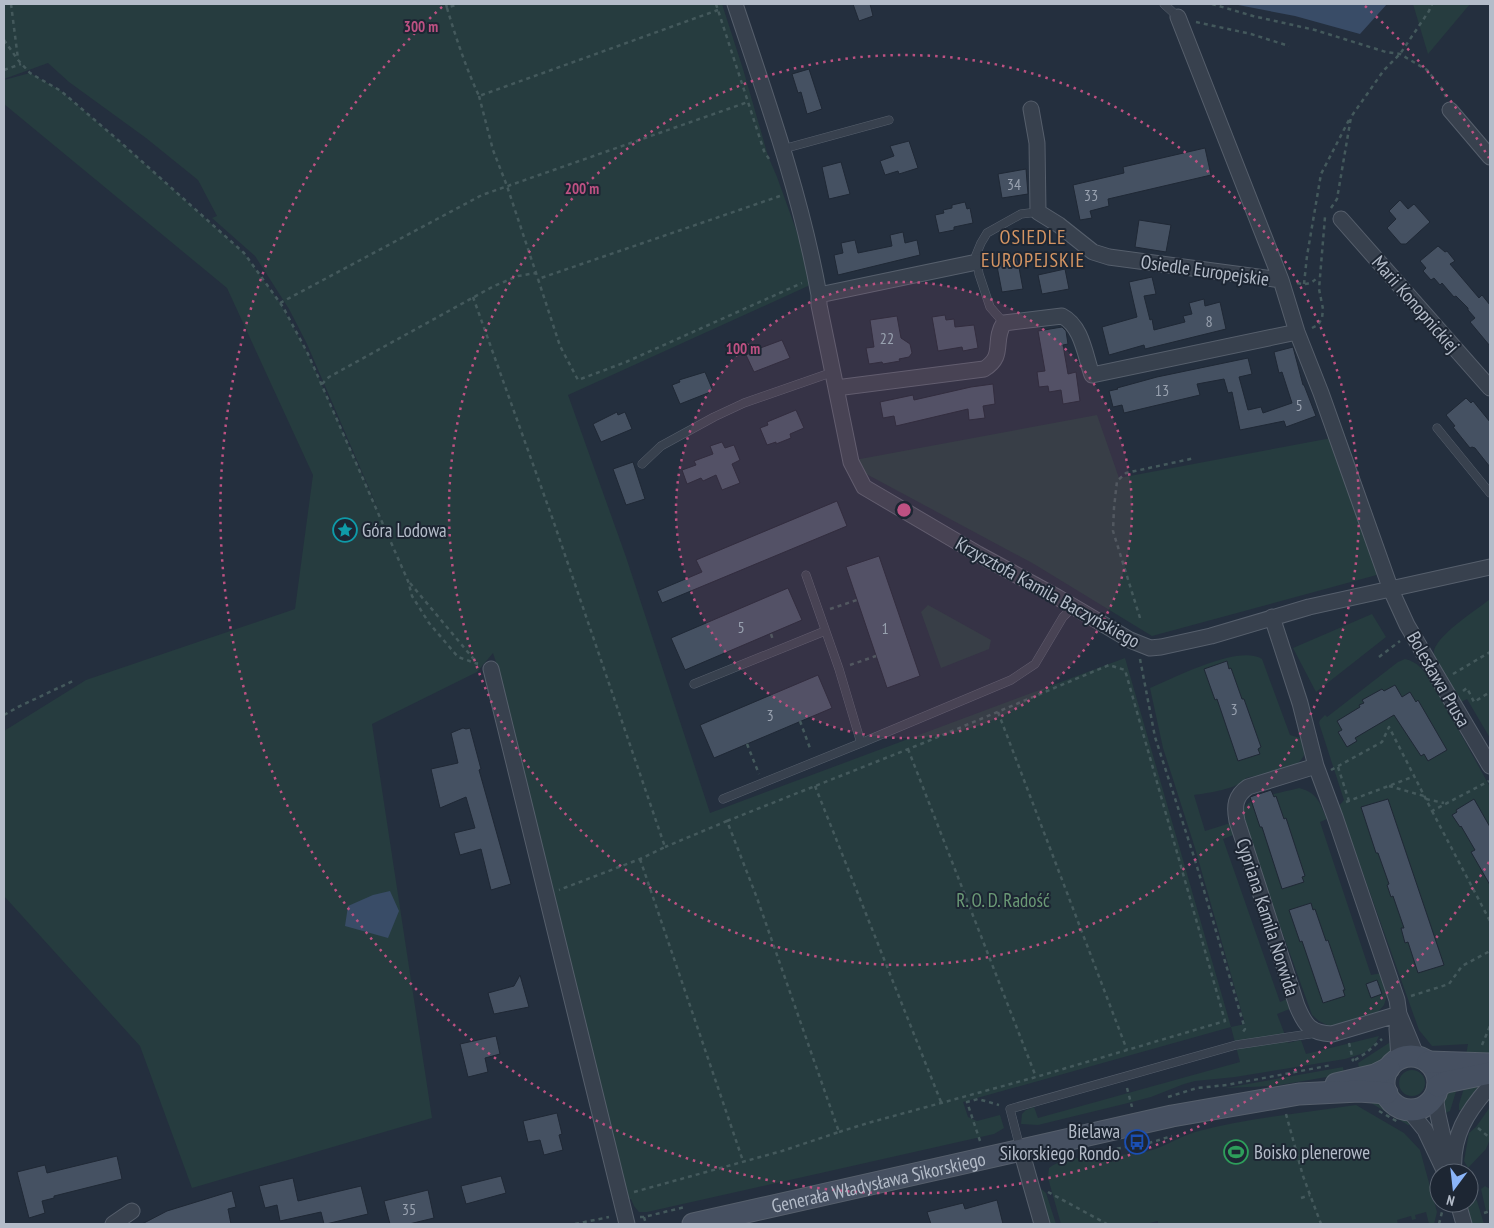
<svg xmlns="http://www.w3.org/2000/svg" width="1494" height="1228" font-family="'PT Sans Narrow',sans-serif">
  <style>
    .green { fill: #263c3f }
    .water { fill: #394c67 }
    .building { fill: #455162; stroke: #1f2835 }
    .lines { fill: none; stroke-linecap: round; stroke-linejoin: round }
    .service-casing { stroke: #565f6c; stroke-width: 9 }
    .minor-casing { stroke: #565f6c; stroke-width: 17 }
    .secondary-casing { stroke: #565f6c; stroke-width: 23 }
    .path { stroke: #44595c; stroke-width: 2.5; stroke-dasharray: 4 4; stroke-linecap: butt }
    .service { stroke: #38414e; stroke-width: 8 }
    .minor { stroke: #38414e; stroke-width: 15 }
    .secondary { stroke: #465061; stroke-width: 21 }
    .ring { fill: none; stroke: #bd5182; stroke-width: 2.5; stroke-dasharray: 2.5 5 }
    .labels { text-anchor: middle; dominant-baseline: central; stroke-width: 4; stroke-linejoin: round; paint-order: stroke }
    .number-label { font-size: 16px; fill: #98a1af }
    .street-label { font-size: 19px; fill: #b4bcc9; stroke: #1d2633 }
    .poi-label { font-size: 19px; fill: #b4bcc9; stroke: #1d2633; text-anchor: start }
    .park-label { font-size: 19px; fill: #6b9a76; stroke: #1d2633 }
    .neighbourhood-label { font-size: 20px; letter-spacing: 1px; fill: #d59563; stroke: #1d2633 }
    .centre { fill: #bd5182; stroke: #1d2633; stroke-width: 2.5 }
    .ring-label { font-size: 15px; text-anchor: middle; font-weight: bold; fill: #bd5182; stroke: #1d2633; stroke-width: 4; stroke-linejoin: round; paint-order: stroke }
  </style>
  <rect width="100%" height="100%" fill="#242f3e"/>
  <path class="green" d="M4 4H722L743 69 768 156 777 177 812 274 808 286 568 395 626 557 710 813 1125 658 1231 1027 1245 1024 1195 848 1163 748 1150 688C1174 678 1239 644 1262 659L1290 735 1303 739C1304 742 1306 747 1305 751 1302 773 1262 774 1246 778 1239 789 1207 793 1194 795L1205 831 1237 821 1241 832 1223 839 1280 1002 1294 996 1297 1006 1277 1014 1288 1043 1301 1040 1306 1054 1379 1036 1375 1044 1364 1053 1345 1059 1235 1077 1195 1081 1184 1084 1151 1097 1124 1104 1038 1125 1021 1124 1022 1114 1026 1110 1034 1107 1038 1118 1240 1062 1231 1027 963 1102 968 1117 977 1121 1000 1115 1004 1128 994 1134 647 1212H639L634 1206 631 1199 626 1200 499 671 493 653 477 672 372 724 432 1118 192 1188 140 1046 4 896V731L86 680 295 609 313 475 227 288 4 104V80L30 73 61 91 118 140 244 253 280 303 308 354 384 523 307 344 289 309 255 256 212 218 217 216 198 180 146 138 69 82 48 63 4 79Z
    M1413 4H1470L1428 54Z
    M1097 415 1119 478 1337 437 1384 573 1152 636 1034 564 844 462Z
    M1490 599V738L1467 699 1459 703C1453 693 1436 665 1434 655 1430 639 1478 609 1490 599Z
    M928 605 991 640 989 649 941 668 921 612Z
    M1372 614 1386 637 1316 692 1293 648Z
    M1405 659C1418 662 1423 670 1431 680L1490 787V1055H1466L1468 1044 1432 1046 1419 1030 1339 806 1344 800 1319 723 1320 720 1325 715 1327 717 1398 662Z
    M1299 788C1318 793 1319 802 1327 819L1320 822 1371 975 1382 973 1388 992 1384 1005 1375 1015 1331 1027 1319 1021 1312 1015 1242 820C1242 813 1243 807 1249 803 1257 797 1288 791 1299 788Z
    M1392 1041C1392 1063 1377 1064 1360 1073L1358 1063Z
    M1343 1067 1344 1074 1274 1086 1225 1088Z
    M1399 1083a13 13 0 1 1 26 0a13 13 0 1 1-26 0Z
    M1487 1079 1465 1110H1459V1104L1466 1082Z
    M1458 1085 1450 1111 1443 1114C1442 1101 1447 1092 1458 1085Z
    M1366 1100 1379 1102 1412 1124 1408 1125Z
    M1356 1105 1404 1133 1420 1150 1437 1212 1434 1224H1429L1426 1212 1415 1215 1416 1219 1412 1220 1411 1216 1397 1220 1398 1224H1158V1221L1146 1224H1061L1048 1178 1049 1168C1069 1152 1119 1158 1145 1152 1163 1148 1178 1137 1195 1132 1247 1118 1303 1113 1356 1105Z
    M1490 1107V1139L1486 1149 1468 1168 1464 1161 1469 1133 1476 1127Z
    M1485 1186 1490 1189V1209L1486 1211 1481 1189Z
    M1039 1187 1046 1193 1056 1224H1050Z
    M1473 1195 1477 1201 1484 1224H1472C1469 1213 1464 1203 1473 1195Z"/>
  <path class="water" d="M1233 4H1394H1387L1360 34 1295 16Z
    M390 891 399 911 388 938 345 926 348 906 373 895Z"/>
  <path class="building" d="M853 4H870L873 16 859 21Z
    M809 69 822 109 807 114 801 92 798 93 792 74Z
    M909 141 918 168 899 174 898 171 885 175 880 161 894 156 890 146Z
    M1205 148 1211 175 1108 199 1109 206 1090 211 1092 218 1080 220 1073 185 1124 173 1123 167Z
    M841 162 850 194 829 199 822 167Z
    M1026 169 1028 194 1002 198 998 174Z
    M1400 200 1408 209 1414 204 1430 222 1406 244H1401L1387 228 1396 219 1389 211Z
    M965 202 967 209 970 208 973 223 954 227V230L939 233 935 215 944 213 943 210 952 208V205Z
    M1139 220 1171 225 1166 252 1135 247Z
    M903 232 905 243 917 240 920 255 838 275 834 255 843 253 841 243 855 240 858 253 892 246 890 235Z
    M1438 246 1445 252 1447 251 1455 261 1450 264 1479 298 1482 295 1490 305V346L1470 322 1475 318 1468 310V308L1456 296 1454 297 1442 283 1440 285 1434 278 1431 280 1423 271 1426 268 1420 261Z
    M1017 257 1023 289 1002 292 996 261Z
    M1065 269 1069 289 1042 294 1038 275Z
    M1152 277 1156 294 1144 296 1150 320 1152 319 1154 330 1185 322 1183 316 1192 314 1189 303 1204 299 1205 306 1220 302 1226 329 1145 349 1144 345 1109 355 1102 327 1137 317 1129 282Z
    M945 315 946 320 954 319 955 327 974 325 978 348 963 351 962 347 938 351 932 317Z
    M897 316 901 338 910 344 912 353 909 357 899 359 900 361 883 364 882 362 869 364 866 348 874 347 870 320Z
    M1062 327 1066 331 1068 344 1063 345 1068 374 1076 372 1080 401 1063 404 1061 390 1049 392 1048 386 1039 387 1037 372 1045 371 1038 331Z
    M782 340 790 358 754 372 746 355 755 351V350Z
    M1293 347 1303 385H1304L1316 416 1286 427 1284 421 1240 430 1232 392 1228 393 1224 379 1197 384 1200 395 1124 413 1122 405 1113 407 1109 391 1118 389 1117 388 1157 377 1248 358 1252 374 1239 377 1248 410 1261 407 1263 413 1292 403 1282 372 1279 373 1274 352Z
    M705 372 713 391 680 404 672 385 680 382 679 380Z
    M993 384 995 404 983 406 985 418 969 420 968 409 896 426 894 416 883 418 880 402 913 395 914 400 971 387Z
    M1466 398 1471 403 1473 401 1490 422V467L1475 448 1472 447 1470 448 1453 427 1455 426 1446 415Z
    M796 410 804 428 790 434 791 438 776 444V442L767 445 760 428 768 425 767 422Z
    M617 412 618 415 625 412 632 429 601 442 593 424Z
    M722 442 725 448 734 445 740 460 732 464 740 483 722 490 716 475 703 481 701 478 687 484 682 470 696 465 694 461 713 454 710 446Z
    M633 462 645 499 626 505 613 469Z
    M837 501 847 526 662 603 657 591 702 572 696 560Z
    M879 556 920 676 887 688 846 567Z
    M788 588 802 620 685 670 671 638Z
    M1227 661 1229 669 1231 668 1242 699H1244L1261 747 1258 749 1260 754 1238 761 1217 699 1215 700 1204 669Z
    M818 675 832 708 714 758 700 725Z
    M1395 685 1402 697 1410 692 1416 702 1418 700 1447 750 1428 761 1424 754 1421 756 1394 715 1355 738 1357 741 1347 747 1338 732 1342 730 1337 721 1360 707 1359 705 1364 703 1362 700 1382 689 1384 691Z
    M463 728 466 729 470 728 481 769 479 770 511 884 491 890 481 849 460 855 454 833 475 828 466 797 440 808 431 769 458 763 451 733Z
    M1271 790 1274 797 1276 796 1284 819 1286 818 1305 876 1302 877 1304 882 1282 889 1262 827H1260L1250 797Z
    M1388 799 1444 965 1418 973 1408 942 1405 943 1401 928H1404L1393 896 1391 897 1387 885 1389 884 1378 853H1376L1361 807Z
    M1474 799 1490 827V885L1471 852 1475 850 1461 826 1460 827 1452 815 1457 812 1456 810Z
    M1311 903 1313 910 1315 909 1326 941 1328 940 1345 990H1343L1345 996 1323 1003 1302 941 1300 942 1289 910Z
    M520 975 529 1007 494 1014 488 993 514 986Z
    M1377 980 1382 994 1371 998 1366 984Z
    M496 1036 500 1054 485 1058 488 1072 468 1077 460 1044Z
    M557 1113 562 1134 559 1135 563 1150 544 1155 540 1140 528 1142 523 1121Z
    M117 1156 122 1179 54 1196V1198L42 1201 45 1213 29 1218 17 1172 45 1165 47 1173Z
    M501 1176 506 1193 466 1204 461 1186Z
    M293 1178 298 1201 361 1186 368 1214 326 1224H324L321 1212 280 1221 277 1205 265 1208 259 1186Z
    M428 1190 434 1218 409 1224H390L384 1201Z
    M232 1191 236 1207 228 1209 231 1224H142L167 1211Z
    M997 1200 1003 1224H931L927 1212 963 1203 965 1209Z"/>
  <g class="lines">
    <g class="service-casing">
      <path id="service" d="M1164 4 1178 17
        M783 149 889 120
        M1004 323 990 307 979 274 976 255 981 243 987 233 1021 214 1038 212
        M1437 428 1490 493
        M642 464 661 446 714 417 744 403 833 372
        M806 575 839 669 861 743 1011 680 1035 664 1063 617 1074 606
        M694 684 825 631
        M723 799 861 743
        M1020 1148 1010 1109 1236 1045 1316 1033"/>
    </g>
    <g class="minor-casing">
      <path id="minor" d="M735 4C767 100 801 195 819 295
        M1178 17 1281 280
        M1031 109 1037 143 1038 212 1059 225 1093 252 1109 257 1281 280 1297 332 1321 393 1391 590 1407 625 1490 766
        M1450 110 1490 157
        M1341 219 1490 388
        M977 262 819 295V305L836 388 984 369C1006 356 992 341 1004 323L1062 316C1082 326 1085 355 1092 375L1297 332
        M836 388 851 462 864 487 978 554 1057 597 1130 640 1150 648 1161 647 1211 636 1309 607 1490 567
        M1272 617 1300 703 1316 766 1335 817 1397 1000 1399 1014 1417 1057
        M491 669 627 1224
        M1316 766 1248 787C1235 796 1234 806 1237 821L1297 1006C1305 1025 1310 1033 1332 1034L1399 1014
        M1398 1020 1397 1029 1399 1059
        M1435 1095 1438 1115 1448 1159
        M1408 1109 1425 1130 1444 1170
        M1021 1150 1042 1224
        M1454 1173C1451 1136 1467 1112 1490 1086
        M1458 1203 1464 1224
        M113 1224 132 1211"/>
    </g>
    <g class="secondary-casing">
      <g id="secondary">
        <circle cx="1411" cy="1083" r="27"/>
        <path d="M1428 1062 1490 1064"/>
        <path d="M1336 1084 1375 1075 1389 1068"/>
        <path d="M1438 1086 1446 1082 1490 1073"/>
        <path id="s1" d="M693 1224 1172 1116 1299 1094 1359 1091 1387 1093"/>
      </g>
    </g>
    <path class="path" d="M11 4 18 59
      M446 4 447 8 458 4
      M716 4 764 151 769 159
      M1212 4 1253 16 1315 30 1386 52 1400 54 1427 70 1443 90 1446 97
      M447 8C456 38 466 68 479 96L718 10
      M1196 22 1251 34 1289 46
      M4 40 18 60 30 73 61 91 118 140 244 253 283 307 308 354 408 581 412 596 429 623 458 657 478 664
      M4 70 21 64
      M479 96 493 150 507 186 538 279
      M780 196 538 279 560 346 578 380 626 362 802 283
      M1331 208 1337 199 1351 117 1384 70 1400 54 1429 11 1432 4
      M1297 283C1307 285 1311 284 1318 277
      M1304 284 1307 256 1321 174 1350 118
      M473 297 553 520 665 847 640 859 559 890
      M280 303 482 195 748 102
      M1312 328 1318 325 1322 318 1323 309 1319 289 1325 217 1326 214
      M322 384 329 377 494 286 518 276 536 273
      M410 583 477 663
      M830 609 857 600
      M1140 618 1113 531 1114 508 1117 481 1126 473 1195 458
      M771 634 773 640
      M1379 657 1400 641
      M1140 659 1155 737 1195 860 1245 1029 1242 1033
      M850 665 876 656
      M1453 674 1490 652
      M1463 691 1467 688 1474 702 1490 692
      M998 712 1127 1050
      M4 715 18 707 73 681
      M800 721 811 751
      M747 744 759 774
      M908 749 1036 1077
      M1338 767 1349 801
      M1331 770 1382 742 1389 727 1432 811 1489 781
      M815 786 941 1102
      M1389 786 1424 796
      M1426 799 1444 803
      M1346 802 1415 776
      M1432 811 1490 921
      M727 821 926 742 1109 665 1125 670 1225 1021 1036 1077 868 1123 839 1132
      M640 859 743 1161
      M1411 996 1449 984 1462 966 1490 951
      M1349 1043 1353 1060 1352 1061
      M1482 1045 1490 1026
      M1355 1060 1366 1053 1382 1039
      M1127 1088 1132 1107
      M1168 1097 1197 1088 1227 1085 1332 1065
      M1379 1111 1398 1122
      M1286 1114 1303 1176 1321 1224
      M1478 1128 1490 1138
      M980 1141 967 1102 978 1099 999 1105
      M1109 1150 1149 1143 1172 1136
      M1435 1182 1439 1195
      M634 1192 782 1151 839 1132 757 898 727 821 665 847
      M1048 1192 1107 1224
      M1301 1198 1310 1195
      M1484 1213 1490 1211
      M640 1217H644L685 1207
      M644 1217 646 1224
      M575 1224 609 1217
      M1439 1224 1443 1208 1441 1203"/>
    <use href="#service" class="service"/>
    <use href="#minor" class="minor"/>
    <use href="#secondary" class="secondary"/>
  </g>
  <circle cx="904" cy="510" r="228" fill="#bd5182" fill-opacity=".12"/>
  <g class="ring">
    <circle cx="904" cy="510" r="228"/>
    <circle cx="904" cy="510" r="455"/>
    <path d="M1489 862A683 683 0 1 1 443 6M1365 6A683 683 0 0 1 1489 158"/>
  </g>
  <defs>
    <g id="sight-ring" transform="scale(1.25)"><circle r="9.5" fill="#1d2633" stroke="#0f9aa8" stroke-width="1.5"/><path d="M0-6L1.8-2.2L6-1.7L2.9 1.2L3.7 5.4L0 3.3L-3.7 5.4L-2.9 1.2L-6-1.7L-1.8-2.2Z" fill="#0f9aa8"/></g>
    <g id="bus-ring" transform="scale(1.25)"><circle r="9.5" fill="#1d2633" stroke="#1a4fb4" stroke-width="1.5"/><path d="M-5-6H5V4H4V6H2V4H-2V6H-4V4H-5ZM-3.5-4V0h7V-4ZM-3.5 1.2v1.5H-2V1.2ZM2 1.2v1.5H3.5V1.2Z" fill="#1a4fb4"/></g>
    <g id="stadium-ring" transform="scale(1.25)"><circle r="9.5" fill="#1d2633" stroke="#2e9e5b" stroke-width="1.5"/><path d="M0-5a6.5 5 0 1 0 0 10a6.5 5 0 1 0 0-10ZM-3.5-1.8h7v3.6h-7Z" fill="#2e9e5b"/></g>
  </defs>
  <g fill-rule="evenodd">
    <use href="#sight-ring" x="345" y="530"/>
    <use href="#bus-ring" x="1137" y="1142"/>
    <use href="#stadium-ring" x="1236" y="1152"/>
  </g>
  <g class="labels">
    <g class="number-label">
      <text x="1014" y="184">34</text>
      <text x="1091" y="195">33</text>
      <text x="1209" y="321">8</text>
      <text x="887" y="338">22</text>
      <text x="1162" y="390">13</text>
      <text x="1299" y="405">5</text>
      <text x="741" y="627">5</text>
      <text x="885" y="628">1</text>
      <text x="1234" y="709">3</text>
      <text x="770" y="715">3</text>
      <text x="409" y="1209">35</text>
    </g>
    <g class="street-label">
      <text transform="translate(1205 270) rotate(8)">Osiedle Europejskie</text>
      <text transform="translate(1416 304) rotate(49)">Marii Konopnickiej</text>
      <text transform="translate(1048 592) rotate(29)">Krzysztofa Kamila Baczyńskiego</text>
      <text transform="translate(1439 679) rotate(60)">Bolesława Prusa</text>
      <text transform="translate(1268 917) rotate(72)">Cypriana Kamila Norwida</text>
      <text stroke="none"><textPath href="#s1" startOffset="190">Generała Władysława Sikorskiego</textPath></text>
    </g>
    <g class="poi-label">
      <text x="362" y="530">Góra Lodowa</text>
      <text x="1120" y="1131" text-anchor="end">Bielawa<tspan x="1120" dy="22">Sikorskiego Rondo</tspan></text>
      <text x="1254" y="1152">Boisko plenerowe</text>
    </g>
    <g class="park-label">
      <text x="1003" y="900">R. O. D. Radość</text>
    </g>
    <g class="neighbourhood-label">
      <text x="1033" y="237">OSIEDLE<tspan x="1033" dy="23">EUROPEJSKIE</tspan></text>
    </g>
  </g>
  <circle cx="904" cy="510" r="8" class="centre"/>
  <g class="ring-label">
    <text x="421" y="32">300 m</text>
    <text x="582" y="194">200 m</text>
    <text x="743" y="354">100 m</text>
  </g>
  <rect width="1494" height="1228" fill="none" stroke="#b4bcc9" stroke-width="10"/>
  <g transform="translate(1454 1188) rotate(195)"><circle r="24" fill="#1d2633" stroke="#59626f"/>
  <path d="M0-4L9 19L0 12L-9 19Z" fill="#8ab4f8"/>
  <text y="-8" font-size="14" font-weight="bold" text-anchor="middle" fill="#b4bcc9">N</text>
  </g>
</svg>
